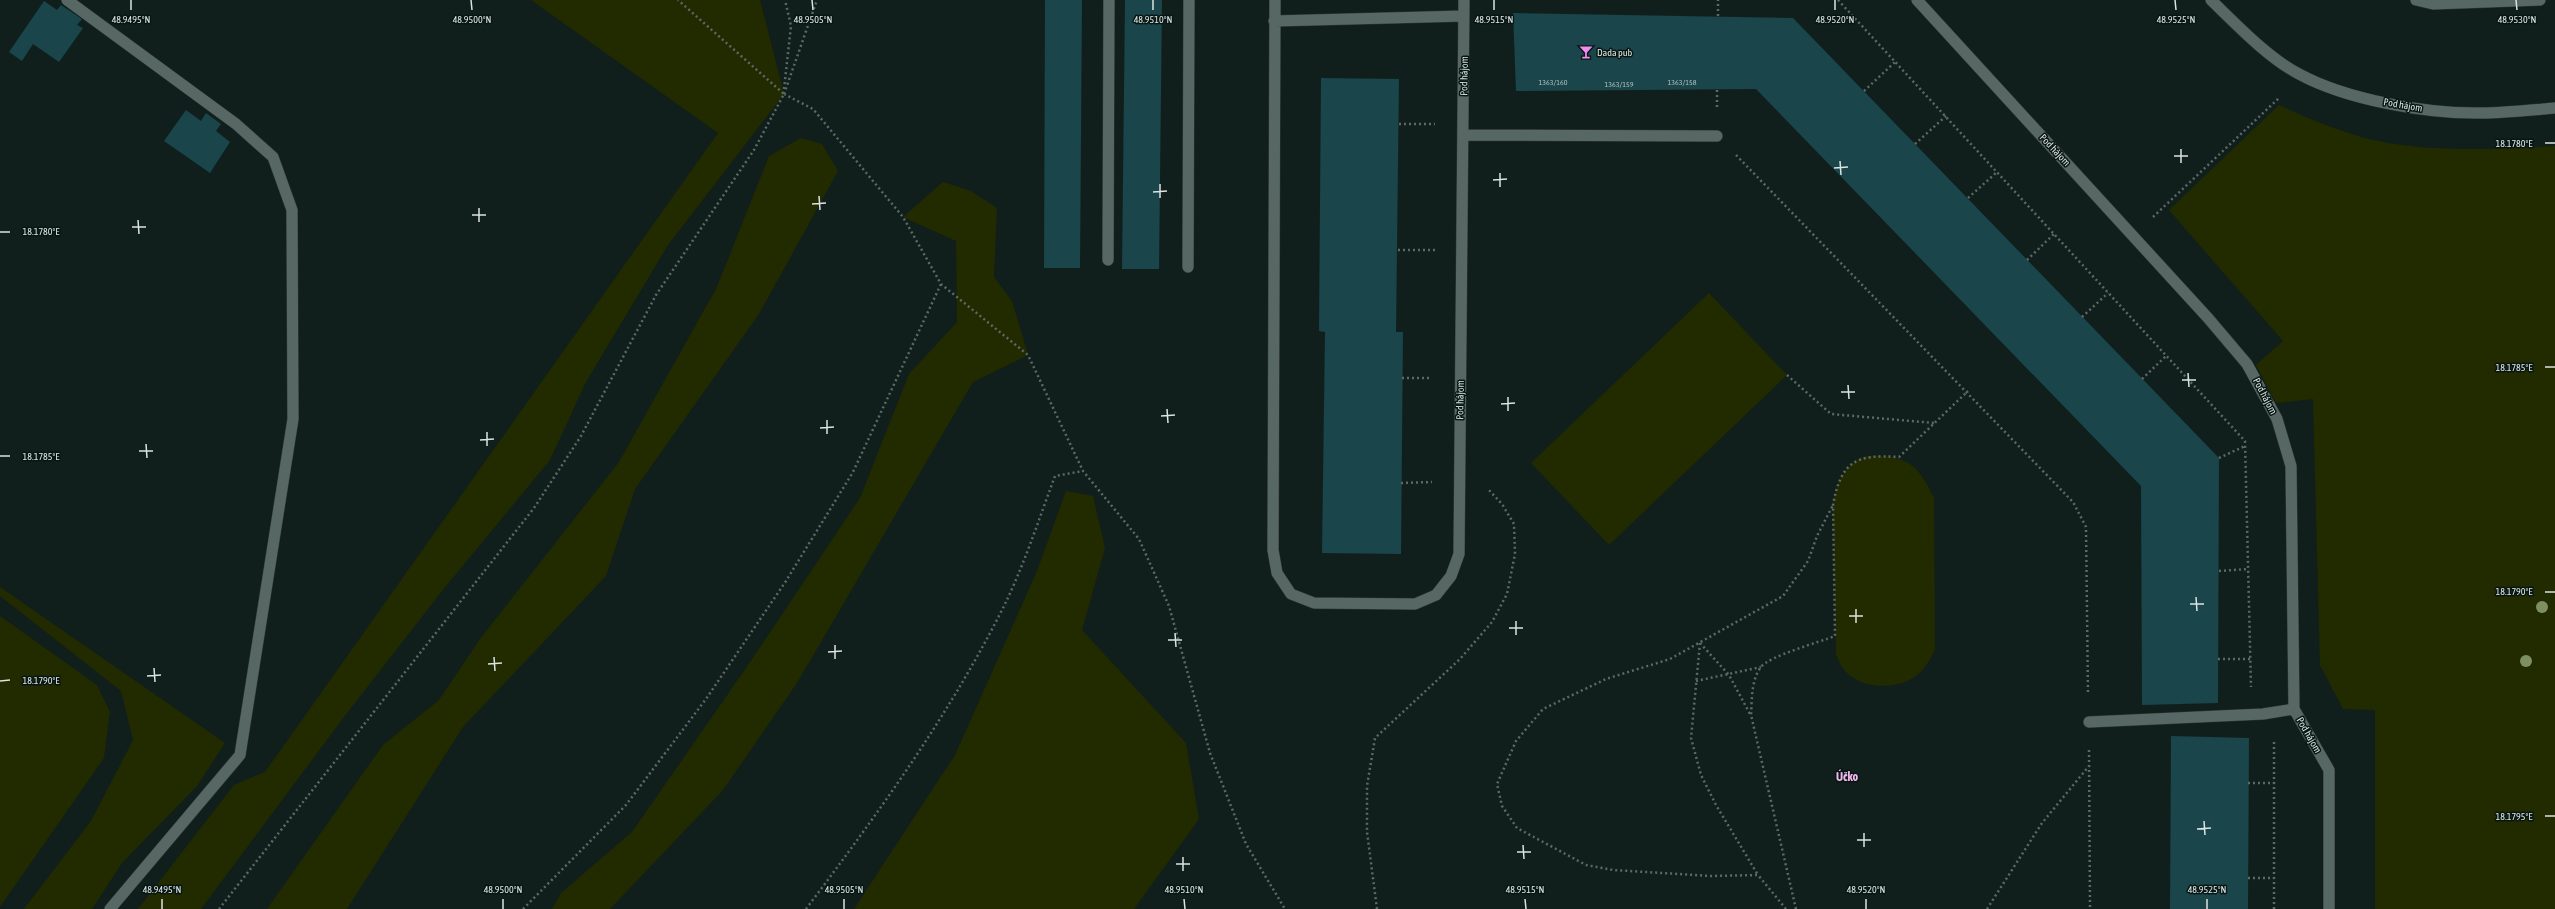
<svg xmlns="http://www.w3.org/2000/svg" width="2555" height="909" font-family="'Asap Condensed',sans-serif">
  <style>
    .green { fill: #222a00 }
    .building { fill: #19454b }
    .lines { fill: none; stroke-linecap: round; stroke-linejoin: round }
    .service-casing { stroke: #313937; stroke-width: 12 }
    .minor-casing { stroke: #313937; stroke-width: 12 }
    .path { stroke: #5d6966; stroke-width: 2.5; stroke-dasharray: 2 3; stroke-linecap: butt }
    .service { stroke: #576864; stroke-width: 11 }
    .minor { stroke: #576864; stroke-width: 11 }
    .tree { fill: #7e9060 }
    .ticks { fill: none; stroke: #dbe4e1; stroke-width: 1.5 }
    .labels { text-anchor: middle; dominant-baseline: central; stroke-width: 3; stroke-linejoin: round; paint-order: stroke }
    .number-label { font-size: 8px; fill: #aabcbc }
    .poi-label { font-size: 10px; fill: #dbe4e1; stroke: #081613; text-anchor: start }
    .street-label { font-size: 10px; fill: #dbe4e1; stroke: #081613 }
    .quarter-label { font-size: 12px; font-weight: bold; fill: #f0b6ef; stroke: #081613 }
    .ticks-label { font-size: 10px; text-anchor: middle; fill: #dbe4e1; stroke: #081613; stroke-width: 3; stroke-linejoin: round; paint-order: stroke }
  </style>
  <rect width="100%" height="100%" fill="#111f1c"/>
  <path class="green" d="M531 0H760L784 94 668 245 586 382 550 460 442 591 344 717 201 909H138L234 785 265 772 718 133Z
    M2279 105C2314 121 2350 136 2388 143 2443 152 2499 149 2555 146V909H2375V710L2343 709 2320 665 2313 399 2276 403 2256 365 2283 341 2169 210Z
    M801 138 822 144 838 171 759 314 635 489 606 576 463 727 347 909H267L383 745 439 700 480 639 619 462 717 287 769 156Z
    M943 182 971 191 997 208 994 277 1012 301 1028 355 973 382 797 683 723 790 610 909H552L561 893 632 832 748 665 860 498 909 374 957 322 956 241 903 217Z
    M1709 293 1787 375 1609 545 1531 463Z
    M1883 456C1913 458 1922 473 1934 498L1935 649C1930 660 1924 671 1913 678 1894 690 1860 689 1844 670 1841 666 1838 659 1836 654L1833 505C1836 487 1842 466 1861 458 1867 455 1877 456 1883 456Z
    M1066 491 1093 496 1105 548 1082 630 1186 743 1199 819 1134 909H854L955 755 1037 571Z
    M0 587 225 743 197 786 122 863 92 909H24L91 821 133 740 121 691 0 596Z
    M0 616 97 685 110 712 104 758 0 907Z"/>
  <path class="building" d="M1045 0H1082L1080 268H1044Z
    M1125 0H1162L1159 269H1122Z
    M44 1 57 10 61 5 82 19 77 25 83 28 59 62 33 44 22 61 9 52Z
    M1513 13 1793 18 2219 458 2218 703 2142 705 2141 486 1756 89 1516 91Z
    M1321 78 1399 79 1396 332H1403L1401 554 1322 553 1325 332 1319 331Z
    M186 110 201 121 206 113 221 124 216 131 230 142 210 173 164 141Z
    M2171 736 2249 738 2248 909H2170Z"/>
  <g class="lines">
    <g class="service-casing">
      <path id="service" d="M67 0 236 124 273 157 292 210 293 419 240 755 110 909"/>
    </g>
    <g class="minor-casing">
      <path id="minor" d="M1275 0 1273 550 1277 573 1291 594 1314 603 1415 604 1436 595 1451 576 1459 554 1464 0
        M1917 0 2208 318 2247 364 2277 419 2291 466 2294 709 2329 770V909
        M2211 0C2236 24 2268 58 2299 74 2347 100 2427 114 2482 113 2506 113 2531 110 2555 108
        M2416 0 2433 4 2540 0
        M1274 21 1464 16
        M1463 135 1717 136
        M1108 260 1109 0
        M1188 267 1189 0
        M2089 722 2263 714 2294 709"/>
    </g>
    <path class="path" d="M1838 0 2245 441 2251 687
      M1718 16V0
      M784 89 791 26 785 0
      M1717 90V108
      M1864 91 1895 62
      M784 94 813 109 903 217 941 284 1028 355 1083 471 1139 539 1169 606 1210 753 1246 844 1285 909
      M784 94 817 0
      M1399 124H1435
      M1915 144 1946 116
      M1736 155 2073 502 2086 527 2088 695
      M1968 198 1997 172
      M2153 217 2279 98
      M1398 250H1435
      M2027 260 2054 234
      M2082 317 2108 293
      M1787 375 1831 414 1934 423
      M1402 378H1432
      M2142 379 2166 356
      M2219 458 2245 446
      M1401 483 1432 482
      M2219 571 2248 569
      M1700 643 1691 738 1701 775 1716 805 1758 875
      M1700 643 1729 675 1750 714
      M2218 659H2250
      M1696 681 1761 667
      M2089 750 2090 909
      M2248 783H2274
      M2248 878H2274
      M219 909 534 508 581 436 656 295 754 150 784 94 678 0
      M523 909 626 805 706 699 786 581 853 472 941 284
      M806 909C879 812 948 717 1003 608 1023 568 1039 519 1055 476L1083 471
      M1377 909 1367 832V786L1375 738 1460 659 1492 622 1507 594 1515 554 1514 524 1502 504 1488 489
      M1786 909 1758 875 1711 876 1613 870 1586 865 1517 828 1502 806 1497 784 1516 741 1543 709 1606 679 1670 659 1783 596 1808 561 1817 536 1833 505
      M1796 909 1751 715C1752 700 1751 680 1761 667 1769 656 1820 642 1835 636L1833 505C1841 461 1856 454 1899 457L1968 391
      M1987 909 2042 823 2089 766
      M2274 909V741"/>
    <use href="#service" class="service"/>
    <use href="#minor" class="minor"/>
  </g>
  <g class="tree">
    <circle cx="2542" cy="607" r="6"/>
    <circle cx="2526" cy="661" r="6"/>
  </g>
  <path class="ticks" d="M131 0V10M471 0 472 10M812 0 813 10M1153 0V10M1494 0V10M1835 0V10M2175 0 2176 10M2516 0 2517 10M2545 143H2555M2181 149V163M2174 156H2188M1840 161 1841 175M1834 168 1848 167M1500 173V187M1493 180 1507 179M1160 184V198M1153 192 1167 191M819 196 820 210M812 204 826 203M479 208V222M472 215H486M138 220 139 234M132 227H146M0 232H10M2545 367H2555M2188 373 2189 387M2182 380H2196M1848 385 1849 399M1841 392H1855M1508 397V411M1501 404 1515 403M1167 409 1168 423M1161 416 1175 415M827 420V434M820 428 834 427M487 432V446M480 440 494 439M146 444 147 458M139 451H153M0 456H10M2545 592H2555M2196 597 2197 611M2190 604H2204M1856 609V623M1849 616H1863M1516 621V635M1509 628H1523M1175 633 1176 647M1168 640H1182M835 645V659M828 652 842 651M494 657 495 671M488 664 502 663M154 668 155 682M147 676 161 675M0 681 10 680M2545 816H2555M2204 821 2205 835M2197 829 2211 828M1864 833V847M1857 840H1871M1523 845 1524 859M1517 852H1531M1183 857V871M1176 864H1190M162 899V909M503 899V909M844 899V909M1184 899 1185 909M1525 899 1526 909M1866 899V909M2207 899V909"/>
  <defs>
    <g id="bar-bare" transform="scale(1.08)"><path d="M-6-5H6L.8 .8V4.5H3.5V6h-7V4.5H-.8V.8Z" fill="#f28af2" stroke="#081613" stroke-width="2.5" paint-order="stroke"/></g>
  </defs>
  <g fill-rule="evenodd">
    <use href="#bar-bare" x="1586" y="52"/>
  </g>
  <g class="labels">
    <g class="number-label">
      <text x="1553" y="82">1363/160</text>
      <text x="1682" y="82">1363/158</text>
      <text x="1619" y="84">1363/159</text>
    </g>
    <g class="poi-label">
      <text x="1597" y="52">Dada pub</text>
    </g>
    <g class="street-label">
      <text transform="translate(1464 76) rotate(-89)">Pod hájom</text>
      <text transform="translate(2403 105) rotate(10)">Pod hájom</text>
      <text transform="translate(2055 150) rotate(47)">Pod hájom</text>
      <text transform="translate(2265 396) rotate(62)">Pod hájom</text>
      <text transform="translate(1460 400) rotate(-89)">Pod hájom</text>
      <text transform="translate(2309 735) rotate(60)">Pod hájom</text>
    </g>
    <g class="quarter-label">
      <text x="1847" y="777">Účko</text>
    </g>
  </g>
  <g class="ticks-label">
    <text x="131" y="23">48.9495°N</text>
    <text x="472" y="23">48.9500°N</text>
    <text x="813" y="23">48.9505°N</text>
    <text x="1153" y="23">48.9510°N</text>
    <text x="1494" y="23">48.9515°N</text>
    <text x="1835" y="23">48.9520°N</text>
    <text x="2176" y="23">48.9525°N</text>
    <text x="2517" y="23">48.9530°N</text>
    <text x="2514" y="147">18.1780°E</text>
    <text x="41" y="235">18.1780°E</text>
    <text x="2514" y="371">18.1785°E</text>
    <text x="41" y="460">18.1785°E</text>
    <text x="2514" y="595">18.1790°E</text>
    <text x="41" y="684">18.1790°E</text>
    <text x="2514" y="820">18.1795°E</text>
    <text x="162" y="893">48.9495°N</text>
    <text x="503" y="893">48.9500°N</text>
    <text x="844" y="893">48.9505°N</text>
    <text x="1184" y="893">48.9510°N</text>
    <text x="1525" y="893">48.9515°N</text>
    <text x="1866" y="893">48.9520°N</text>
    <text x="2207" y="893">48.9525°N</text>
  </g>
</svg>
